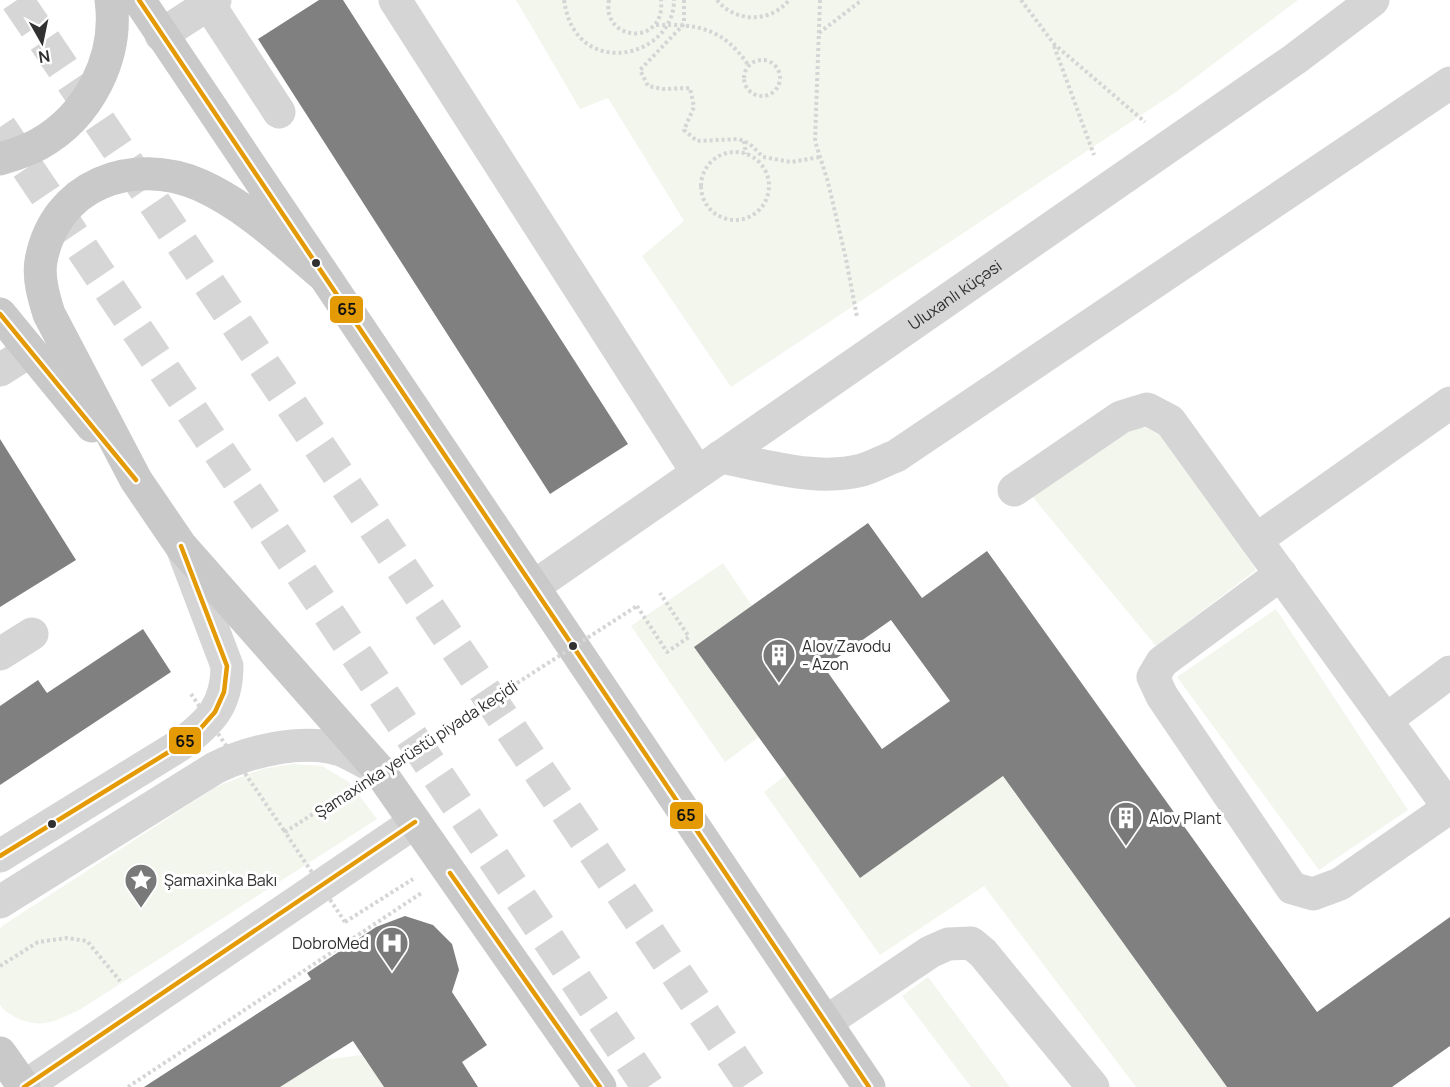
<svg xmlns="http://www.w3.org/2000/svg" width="1450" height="1087" font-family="Manrope,sans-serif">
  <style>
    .green { fill: #f2f6ed }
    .building { fill: #808080; fill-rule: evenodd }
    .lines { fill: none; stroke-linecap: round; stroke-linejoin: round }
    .highway-tunnel { stroke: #d6d6d6; stroke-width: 33; stroke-dasharray: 33 16; stroke-linecap: butt }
    .path { stroke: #d5d5d5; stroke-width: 4; stroke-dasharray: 3 3; stroke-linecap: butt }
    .minor { stroke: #d5d5d5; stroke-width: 33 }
    .major { stroke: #c9c9c9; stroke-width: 33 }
    .path-bridge { stroke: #d5d5d5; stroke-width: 4; stroke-dasharray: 3 3; stroke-linecap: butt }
    .bus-1-casing { stroke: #fff; stroke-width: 9 }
    .bus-1 { stroke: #e39a05; stroke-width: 4.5 }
    .bus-dot { fill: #313131; stroke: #fff; stroke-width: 2 }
    .labels { text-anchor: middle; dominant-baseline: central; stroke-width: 6; stroke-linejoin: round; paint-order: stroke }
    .street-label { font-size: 16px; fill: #313131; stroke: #fff }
    .poi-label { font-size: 16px; fill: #313131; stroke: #fff; text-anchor: start }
    .line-badge { stroke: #fff; stroke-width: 2 }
    .pale-badge-label { font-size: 16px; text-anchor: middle; font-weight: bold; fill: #111 }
  </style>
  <rect width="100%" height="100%" fill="#fff"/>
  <path class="green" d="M516 0H1298L1176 92 731 387 642 256 684 221 608 98 580 109Z
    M1141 427 1168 434 1256 570 1156 646 1031 495 1103 444Z
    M723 563 752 606 759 737 725 762 631 626Z
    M1276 609 1408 810 1319 870 1177 677Z
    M293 764 322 766 349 782 377 819 81 1009C56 1021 41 1030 15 1017 8 1013 4 1011 0 1005V930L2 926 216 787 262 769Z
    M786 775 860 878 1003 776 1227 1087H1136L984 886 880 955 764 792Z
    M928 977 1010 1087H971L902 996Z
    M362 1055 384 1087H280L323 1060Z"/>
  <path class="building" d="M319 0H343L628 444 550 494 258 39Z
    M0 439 76 560 0 607Z
    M868 523 922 598 987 551 1317 1012 1450 917V1046L1392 1087H1227L1003 776 860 878 694 647ZM891 620 950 701 882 749 824 667Z
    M143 629 171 672 0 785V706L38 680 47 693Z
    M405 916 433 925 452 944 459 970 452 992 487 1045 462 1062 478 1087H384L353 1041 280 1087H144L311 979 307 973 376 927Z"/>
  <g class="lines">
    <path class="highway-tunnel" d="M17 0 753 1087
      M0 127 648 1087"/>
    <path class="path" d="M564 0C566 11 568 21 575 31 603 73 674 50 674 0
      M609 0C601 42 666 47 661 0
      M684 0V24L640 70 648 86 663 89 690 88 694 107 684 130 697 141 739 139 750 144 763 157 791 162 820 157
      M717 0C735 23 771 23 789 0
      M820 0 815 141 828 182 846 259 857 317
      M1021 0 1054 44 1145 122
      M656 25C699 24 723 28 749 66
      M819 33 862 0
      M1054 46 1094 155
      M744 78a18 18 0 1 1 36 0a18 18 0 1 1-36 0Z
      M744 141 746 154
      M701 186a34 34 0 1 1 68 0a34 34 0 1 1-68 0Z
      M637 606 667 652 689 637 660 593
      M345 922 413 879
      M0 966 38 942 67 938 87 941 120 981
      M128 1087 423 892"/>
    <g class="minor">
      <path d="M206 0 279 112"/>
      <path d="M395 0 697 472"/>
      <path d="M161 35 215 0"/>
      <path d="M0 370 30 351"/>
      <path d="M720 457C765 465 816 482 862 470 873 467 885 460 896 456L1450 83"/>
      <path d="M1014 490 1121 417 1147 409 1170 421 1450 809"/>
      <path d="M1256 540 1450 403"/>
      <path d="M1281 574 1162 662 1153 677 1162 696 1292 888 1313 894 1340 884 1450 807"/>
      <path id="s1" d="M533 587 1295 59 1373 0"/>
      <path d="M0 654 32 634"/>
      <path d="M1386 720 1450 672"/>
      <path d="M0 856 180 745C210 722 227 706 227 666L183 550"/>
      <path d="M0 902 215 768C249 751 303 738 341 750 353 755 366 763 378 769"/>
      <path d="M826 1022 930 952 948 944 971 943 983 953 1093 1087"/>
      <path d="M24 1087 415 822"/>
    </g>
    <path class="major" d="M139 0 869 1087
      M0 159C13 155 27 151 39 144 89 116 119 57 111 0
      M324 276C286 244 247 206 200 185 132 156 55 184 41 261 38 278 44 298 49 314L136 480 181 546 378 769 600 1087
      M0 314 92 426
      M0 1053 24 1087"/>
    <path class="path-bridge" d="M191 694 285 832
      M345 922 285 832 637 606"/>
    <g class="bus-1-casing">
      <path id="bus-1" d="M139 0 869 1087
        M0 314 136 480
        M0 856 180 745 200 729 215 712 224 692 227 666 181 546
        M450 873 600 1087
        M24 1087 415 822"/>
    </g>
    <use href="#bus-1" class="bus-1"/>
  </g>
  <defs>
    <g id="building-pin" transform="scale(1.725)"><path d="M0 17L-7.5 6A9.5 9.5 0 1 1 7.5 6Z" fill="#797979" stroke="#fff"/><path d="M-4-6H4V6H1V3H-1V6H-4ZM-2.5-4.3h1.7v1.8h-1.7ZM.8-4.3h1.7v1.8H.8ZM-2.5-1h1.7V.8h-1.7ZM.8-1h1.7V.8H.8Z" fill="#fff"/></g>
    <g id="sight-pin" transform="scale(1.725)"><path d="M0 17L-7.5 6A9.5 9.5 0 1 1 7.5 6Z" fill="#797979" stroke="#fff"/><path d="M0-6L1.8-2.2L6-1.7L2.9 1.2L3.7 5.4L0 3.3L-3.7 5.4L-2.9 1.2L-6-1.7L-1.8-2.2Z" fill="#fff"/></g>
    <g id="hospital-pin" transform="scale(1.725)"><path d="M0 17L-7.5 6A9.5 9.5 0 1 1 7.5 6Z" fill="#797979" stroke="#fff"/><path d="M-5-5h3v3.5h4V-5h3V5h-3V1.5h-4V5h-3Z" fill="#fff"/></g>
  </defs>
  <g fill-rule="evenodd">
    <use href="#building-pin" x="779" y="655"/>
    <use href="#building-pin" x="1126" y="818"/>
    <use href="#sight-pin" x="141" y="880"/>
    <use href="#hospital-pin" x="392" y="943"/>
  </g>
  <g class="bus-dot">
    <circle cx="316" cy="263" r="5"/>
    <circle cx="573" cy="646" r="5"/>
    <circle cx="52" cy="824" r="5"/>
  </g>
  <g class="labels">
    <g class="street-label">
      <text stroke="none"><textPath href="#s1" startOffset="513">Uluxanlı küçəsi</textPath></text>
      <text transform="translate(416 749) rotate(-33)">Şamaxinka yerüstü piyada keçidi</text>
    </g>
    <g class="poi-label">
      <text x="802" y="646">Alov Zavodu<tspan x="802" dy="18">- Azon</tspan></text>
      <text x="1149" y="818">Alov Plant</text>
      <text x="164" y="880">Şamaxinka Bakı</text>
      <text x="369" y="943" text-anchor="end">DobroMed</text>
    </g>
  </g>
  <g class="line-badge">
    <rect x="329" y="295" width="35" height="29" rx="6" fill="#e39a05"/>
    <rect x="168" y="726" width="34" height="29" rx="6" fill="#e39a05"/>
    <rect x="669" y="801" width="35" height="29" rx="6" fill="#e39a05"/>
  </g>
  <g class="pale-badge-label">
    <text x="347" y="315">65</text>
    <text x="185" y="747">65</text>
    <text x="686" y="821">65</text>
  </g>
  <g transform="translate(42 42) rotate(171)" stroke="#ffffff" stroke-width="4.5" paint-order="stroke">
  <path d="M0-4.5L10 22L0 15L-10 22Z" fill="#313131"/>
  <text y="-9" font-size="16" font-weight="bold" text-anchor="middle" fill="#313131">N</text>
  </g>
</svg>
